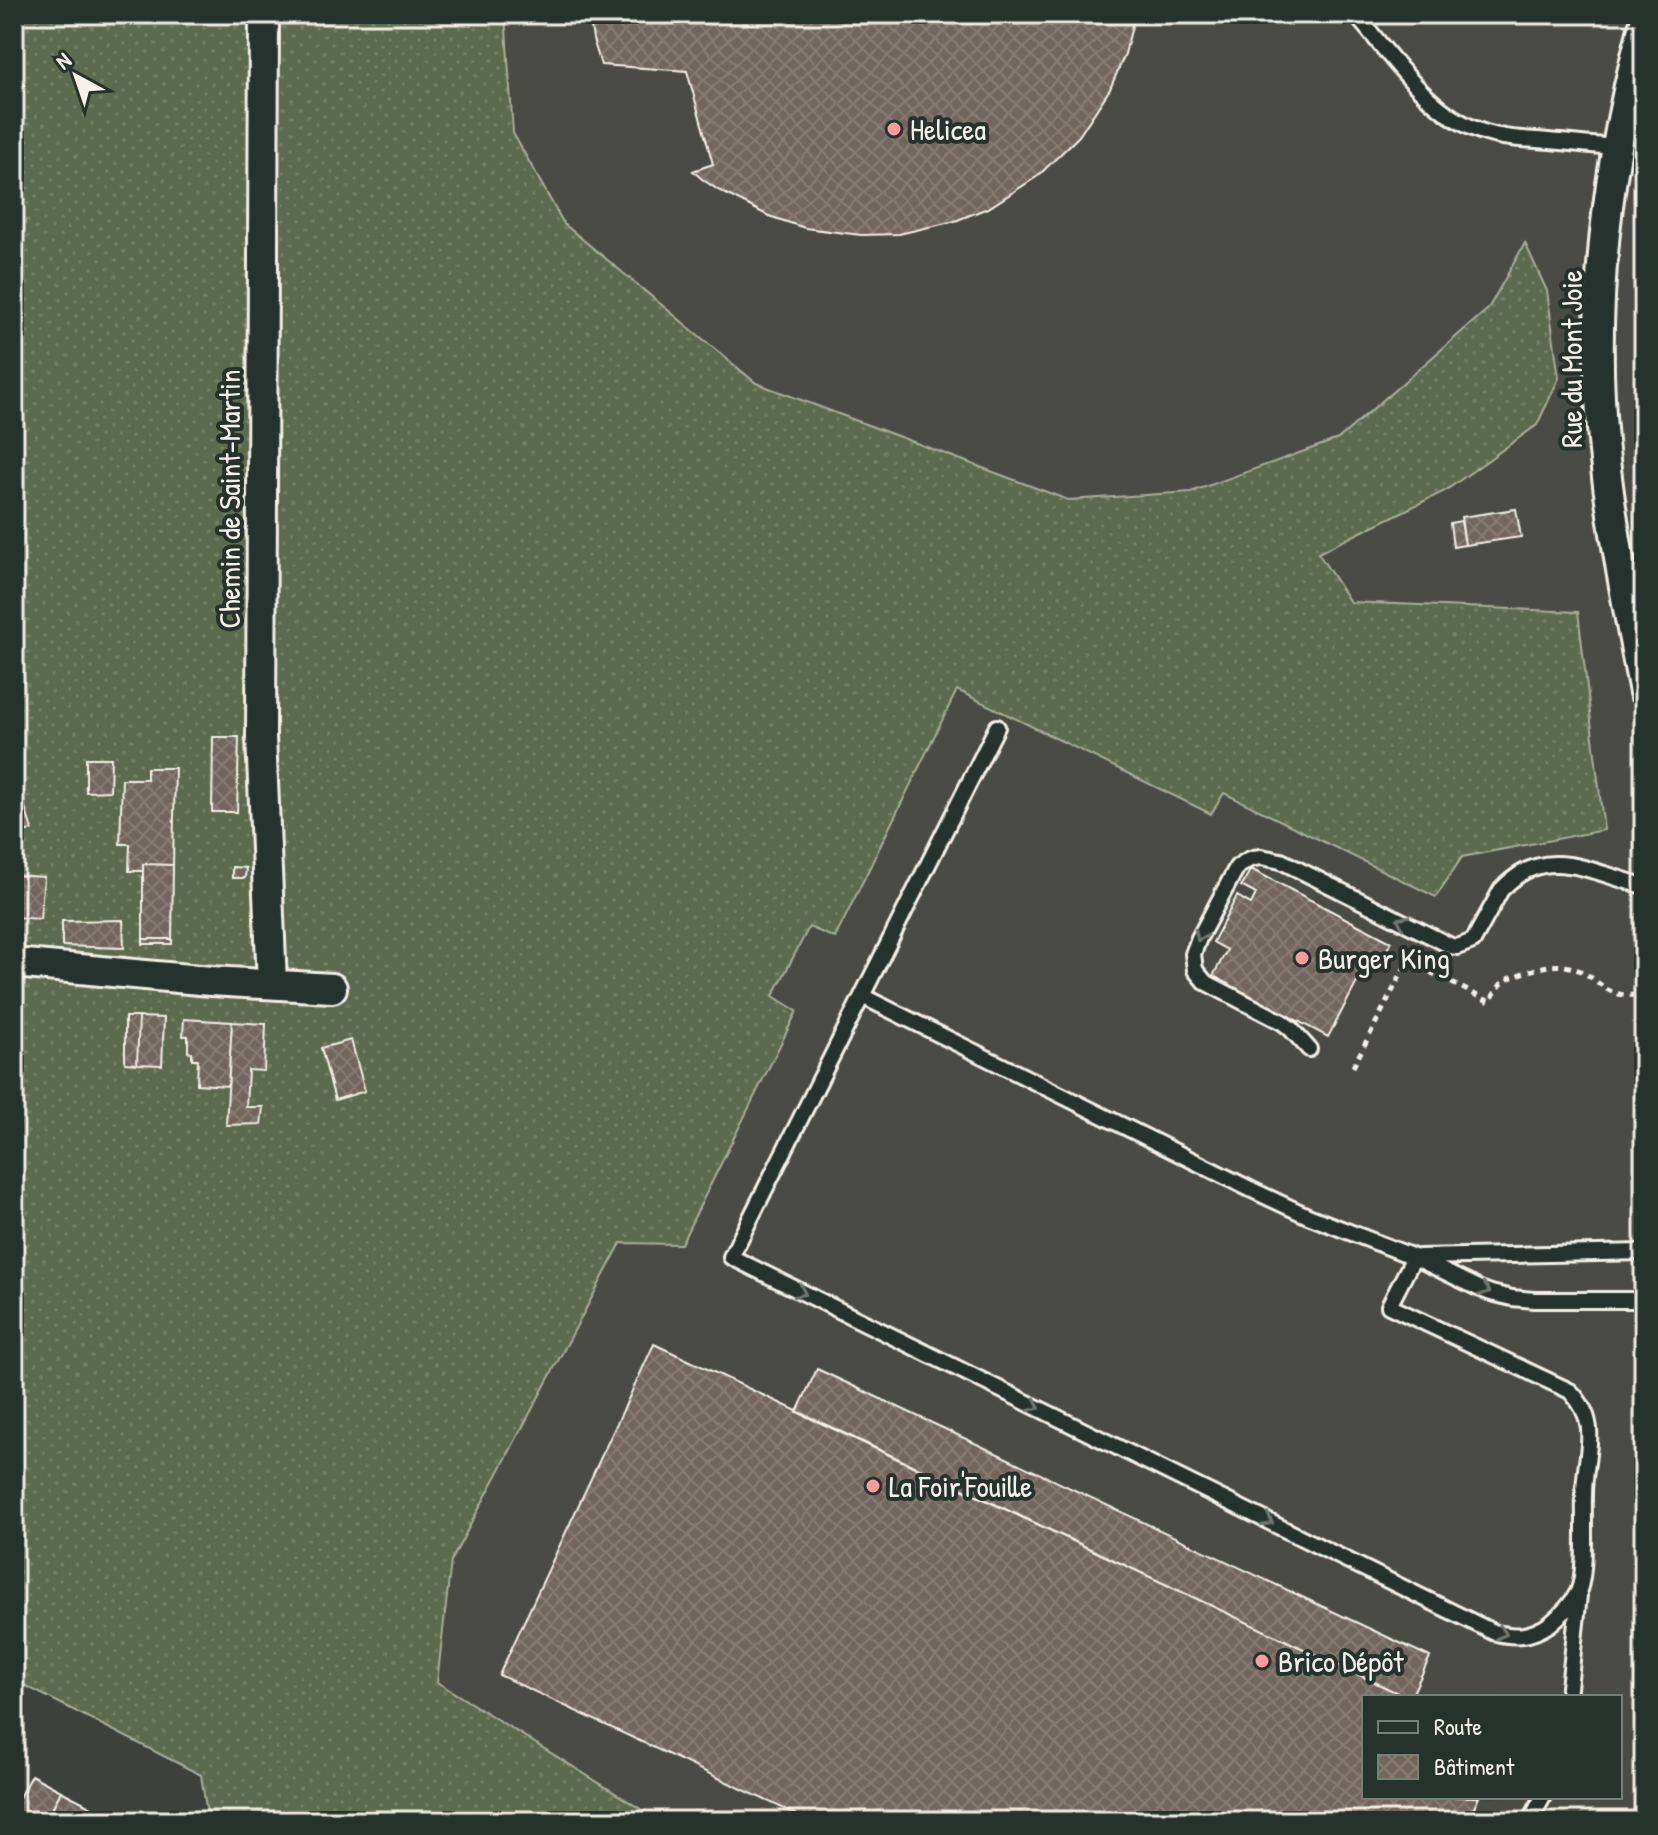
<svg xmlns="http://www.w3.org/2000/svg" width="1658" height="1835" font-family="'Patrick Hand',sans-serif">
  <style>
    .built { fill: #4c4c45; fill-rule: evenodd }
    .grass { fill: url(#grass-dots); stroke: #a8ae9a; stroke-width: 2 }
    .building { fill: url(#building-cross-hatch); stroke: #f4f1e8; stroke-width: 2 }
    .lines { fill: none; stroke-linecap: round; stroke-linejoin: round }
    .service-casing { stroke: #f4f1e8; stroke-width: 20 }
    .minor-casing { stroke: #f4f1e8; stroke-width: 34 }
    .path { stroke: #f4f1e8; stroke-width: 5; stroke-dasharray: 6 6; stroke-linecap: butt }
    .service { stroke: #26332d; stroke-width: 14 }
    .minor { stroke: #26332d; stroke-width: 28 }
    .oneway { stroke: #6e766e }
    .poi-dot { fill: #ff9aa2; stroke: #26332d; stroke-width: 3 }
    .labels { text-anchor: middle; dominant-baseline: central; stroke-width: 8; stroke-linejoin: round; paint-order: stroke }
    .poi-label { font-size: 30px; fill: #f4f1e8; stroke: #26332d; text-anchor: start }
    .street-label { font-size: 30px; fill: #f4f1e8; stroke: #26332d }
  </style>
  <defs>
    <pattern id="grass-dots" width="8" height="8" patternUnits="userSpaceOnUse" patternTransform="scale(2)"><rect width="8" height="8" fill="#5c6b4d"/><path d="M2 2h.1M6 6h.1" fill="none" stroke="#748167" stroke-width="1.8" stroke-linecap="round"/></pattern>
    <pattern id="building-cross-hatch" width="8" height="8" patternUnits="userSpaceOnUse" patternTransform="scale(2)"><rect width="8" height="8" fill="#71655d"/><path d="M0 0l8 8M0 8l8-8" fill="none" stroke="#867c74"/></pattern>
  </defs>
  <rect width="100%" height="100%" fill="#3c423b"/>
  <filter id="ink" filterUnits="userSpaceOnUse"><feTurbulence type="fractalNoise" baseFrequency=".0125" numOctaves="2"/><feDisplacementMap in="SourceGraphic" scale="16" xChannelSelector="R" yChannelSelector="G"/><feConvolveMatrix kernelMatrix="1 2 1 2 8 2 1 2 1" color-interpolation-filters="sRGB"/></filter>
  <g filter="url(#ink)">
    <path class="built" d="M505 14H1644V1821H660L437 1683 451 1561 621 1242 797 1011 773 997 809 927 835 938 957 690 1211 814 1223 793 1436 897 1462 857 1604 830 1578 613 1350 602 1318 553 1445 491 1524 244 1488 309 1338 439 1190 492 1068 500 756 383 564 224 513 133ZM1364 1697H1620V1797H1364Z"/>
    <path class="grass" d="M14 14H505L513 133 564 224 756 383 1068 500 1191 492 1338 439 1488 309 1525 243 1547 291 1559 378 1537 425 1445 491 1318 553 1350 602 1578 612 1604 830 1462 857 1436 897 1224 793 1211 814 957 690 835 938 809 927 773 996 797 1011 681 1244 621 1243 451 1561 437 1682 660 1821H208L201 1775 14 1680Z"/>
    <path class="building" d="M589 14H1135L1125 54 1110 89 1079 136 1038 176 990 207 955 221 899 234 861 235 805 228 769 216 718 190 702 179 693 171 713 164 687 71 601 65 593 39Z
      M1516 509 1521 537 1465 545 1461 517Z
      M1461 521 1465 545 1453 547 1450 523Z
      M213 737H239L237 812H212Z
      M86 758H111L110 791 86 792Z
      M147 768H175L173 865 143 864V871H129L130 844H120L122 779H147Z
      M14 769 21 794 14 796Z
      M21 794 32 830 14 834V796Z
      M143 864 173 865 172 939H143Z
      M232 867 246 868 245 878H232Z
      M1251 869 1391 942 1375 972 1365 967 1328 1037 1213 976 1227 950 1213 942 1237 896 1251 904 1256 894 1241 886Z
      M14 875 44 877 40 919 14 917Z
      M123 920 124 948 62 946V921Z
      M143 939H172V944H143Z
      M125 1017H139L137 1064 125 1063Z
      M139 1017 164 1018 162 1065 137 1064Z
      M184 1019 232 1022 228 1086 197 1084 198 1059H192V1053L188 1052V1036H183Z
      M232 1022 266 1024 264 1071 248 1070 246 1107H263L261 1124 226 1125Z
      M351 1040 365 1091 335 1100 321 1048Z
      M654 1344 1406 1697H1364V1797H1479L1468 1821H810L499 1675Z
      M817 1369 1430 1657 1411 1697H1406L797 1412Z
      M31 1775 61 1791 46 1821H14V1807Z
      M61 1791 92 1807 85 1821H46Z"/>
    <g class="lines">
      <g class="service-casing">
        <path id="service" d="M1355 14C1393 57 1428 115 1486 133 1502 138 1519 139 1536 140 1563 142 1589 145 1616 147
          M997 727 862 996 1252 1190 1308 1216 1414 1257 1478 1288 1491 1293 1512 1298 1534 1300H1644
          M862 996 731 1257 1493 1632C1515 1638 1531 1637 1550 1624 1561 1615 1572 1604 1578 1592 1587 1574 1583 1517 1584 1495 1584 1454 1603 1425 1570 1391L1389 1306 1414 1257
          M1309 1049 1290 1028 1282 1022 1205 982 1195 970 1193 954 1199 938 1237 867 1248 860 1254 858 1261 857 1281 861 1451 946 1457 947 1473 941 1501 890C1545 842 1592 873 1644 886
          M1419 1257 1644 1252
          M1568 1697 1579 1595
          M1530 1821 1543 1797"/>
      </g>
      <g class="minor-casing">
        <path id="minor" d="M264 14 261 737 272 983
          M1644 25C1608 160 1590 301 1603 441 1611 525 1628 609 1644 692
          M14 963 211 981 332 988"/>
      </g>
      <path class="path" d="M1353 1067 1408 961 1490 1002C1501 981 1504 979 1527 972 1551 963 1570 962 1592 978 1601 985 1608 992 1619 994 1627 996 1636 995 1644 994"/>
      <use href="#service" class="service"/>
      <use href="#minor" class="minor"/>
    </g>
    <defs><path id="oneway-chevron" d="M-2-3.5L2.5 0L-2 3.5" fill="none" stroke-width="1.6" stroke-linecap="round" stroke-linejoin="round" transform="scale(2)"/></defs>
    <g class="oneway">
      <use href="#oneway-chevron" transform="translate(1402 921) rotate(-154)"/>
      <use href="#oneway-chevron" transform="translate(1200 936) rotate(115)"/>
      <use href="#oneway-chevron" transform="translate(1485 1290) rotate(20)"/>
      <use href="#oneway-chevron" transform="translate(801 1292) rotate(26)"/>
      <use href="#oneway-chevron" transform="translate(1035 1406) rotate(26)"/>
      <use href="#oneway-chevron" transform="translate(1268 1521) rotate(26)"/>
      <use href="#oneway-chevron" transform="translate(1502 1633) rotate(14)"/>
    </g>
  </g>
  <g class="poi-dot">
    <circle cx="894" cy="129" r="8"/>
    <circle cx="1302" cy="958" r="8"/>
    <circle cx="873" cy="1486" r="8"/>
    <circle cx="1262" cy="1661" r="8"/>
  </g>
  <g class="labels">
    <g class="poi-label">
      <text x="910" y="129">Helicea</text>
      <text x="1318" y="958">Burger King</text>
      <text x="889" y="1486">La Foir'Fouille</text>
      <text x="1278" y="1661">Brico Dépôt</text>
    </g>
    <g class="street-label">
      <text transform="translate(1571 359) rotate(-90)">Rue du Mont Joie</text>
      <text transform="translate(229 499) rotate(-90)">Chemin de Saint-Martin</text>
    </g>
  </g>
  <rect width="1658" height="1835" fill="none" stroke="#26332d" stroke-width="48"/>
  <rect x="24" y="24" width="1610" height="1787" fill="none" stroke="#f4f1e8" stroke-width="3" filter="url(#ink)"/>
  <rect x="1362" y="1695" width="260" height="104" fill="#26332d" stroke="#787f78" stroke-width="2"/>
  <rect x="1378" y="1721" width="40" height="12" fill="#26332d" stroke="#787f78" stroke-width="2"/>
  <text x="1434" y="1735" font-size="24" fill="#f4f1e8">Route</text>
  <rect x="1378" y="1755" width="40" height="24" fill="url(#building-cross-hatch)" stroke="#787f78" stroke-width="2"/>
  <text x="1434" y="1775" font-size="24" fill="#f4f1e8">Bâtiment</text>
  <g transform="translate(76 76) rotate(320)" stroke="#26332d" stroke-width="6" paint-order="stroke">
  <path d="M0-6L14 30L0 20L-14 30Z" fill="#f4f1e8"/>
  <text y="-12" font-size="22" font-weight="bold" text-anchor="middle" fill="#f4f1e8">N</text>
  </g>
</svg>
